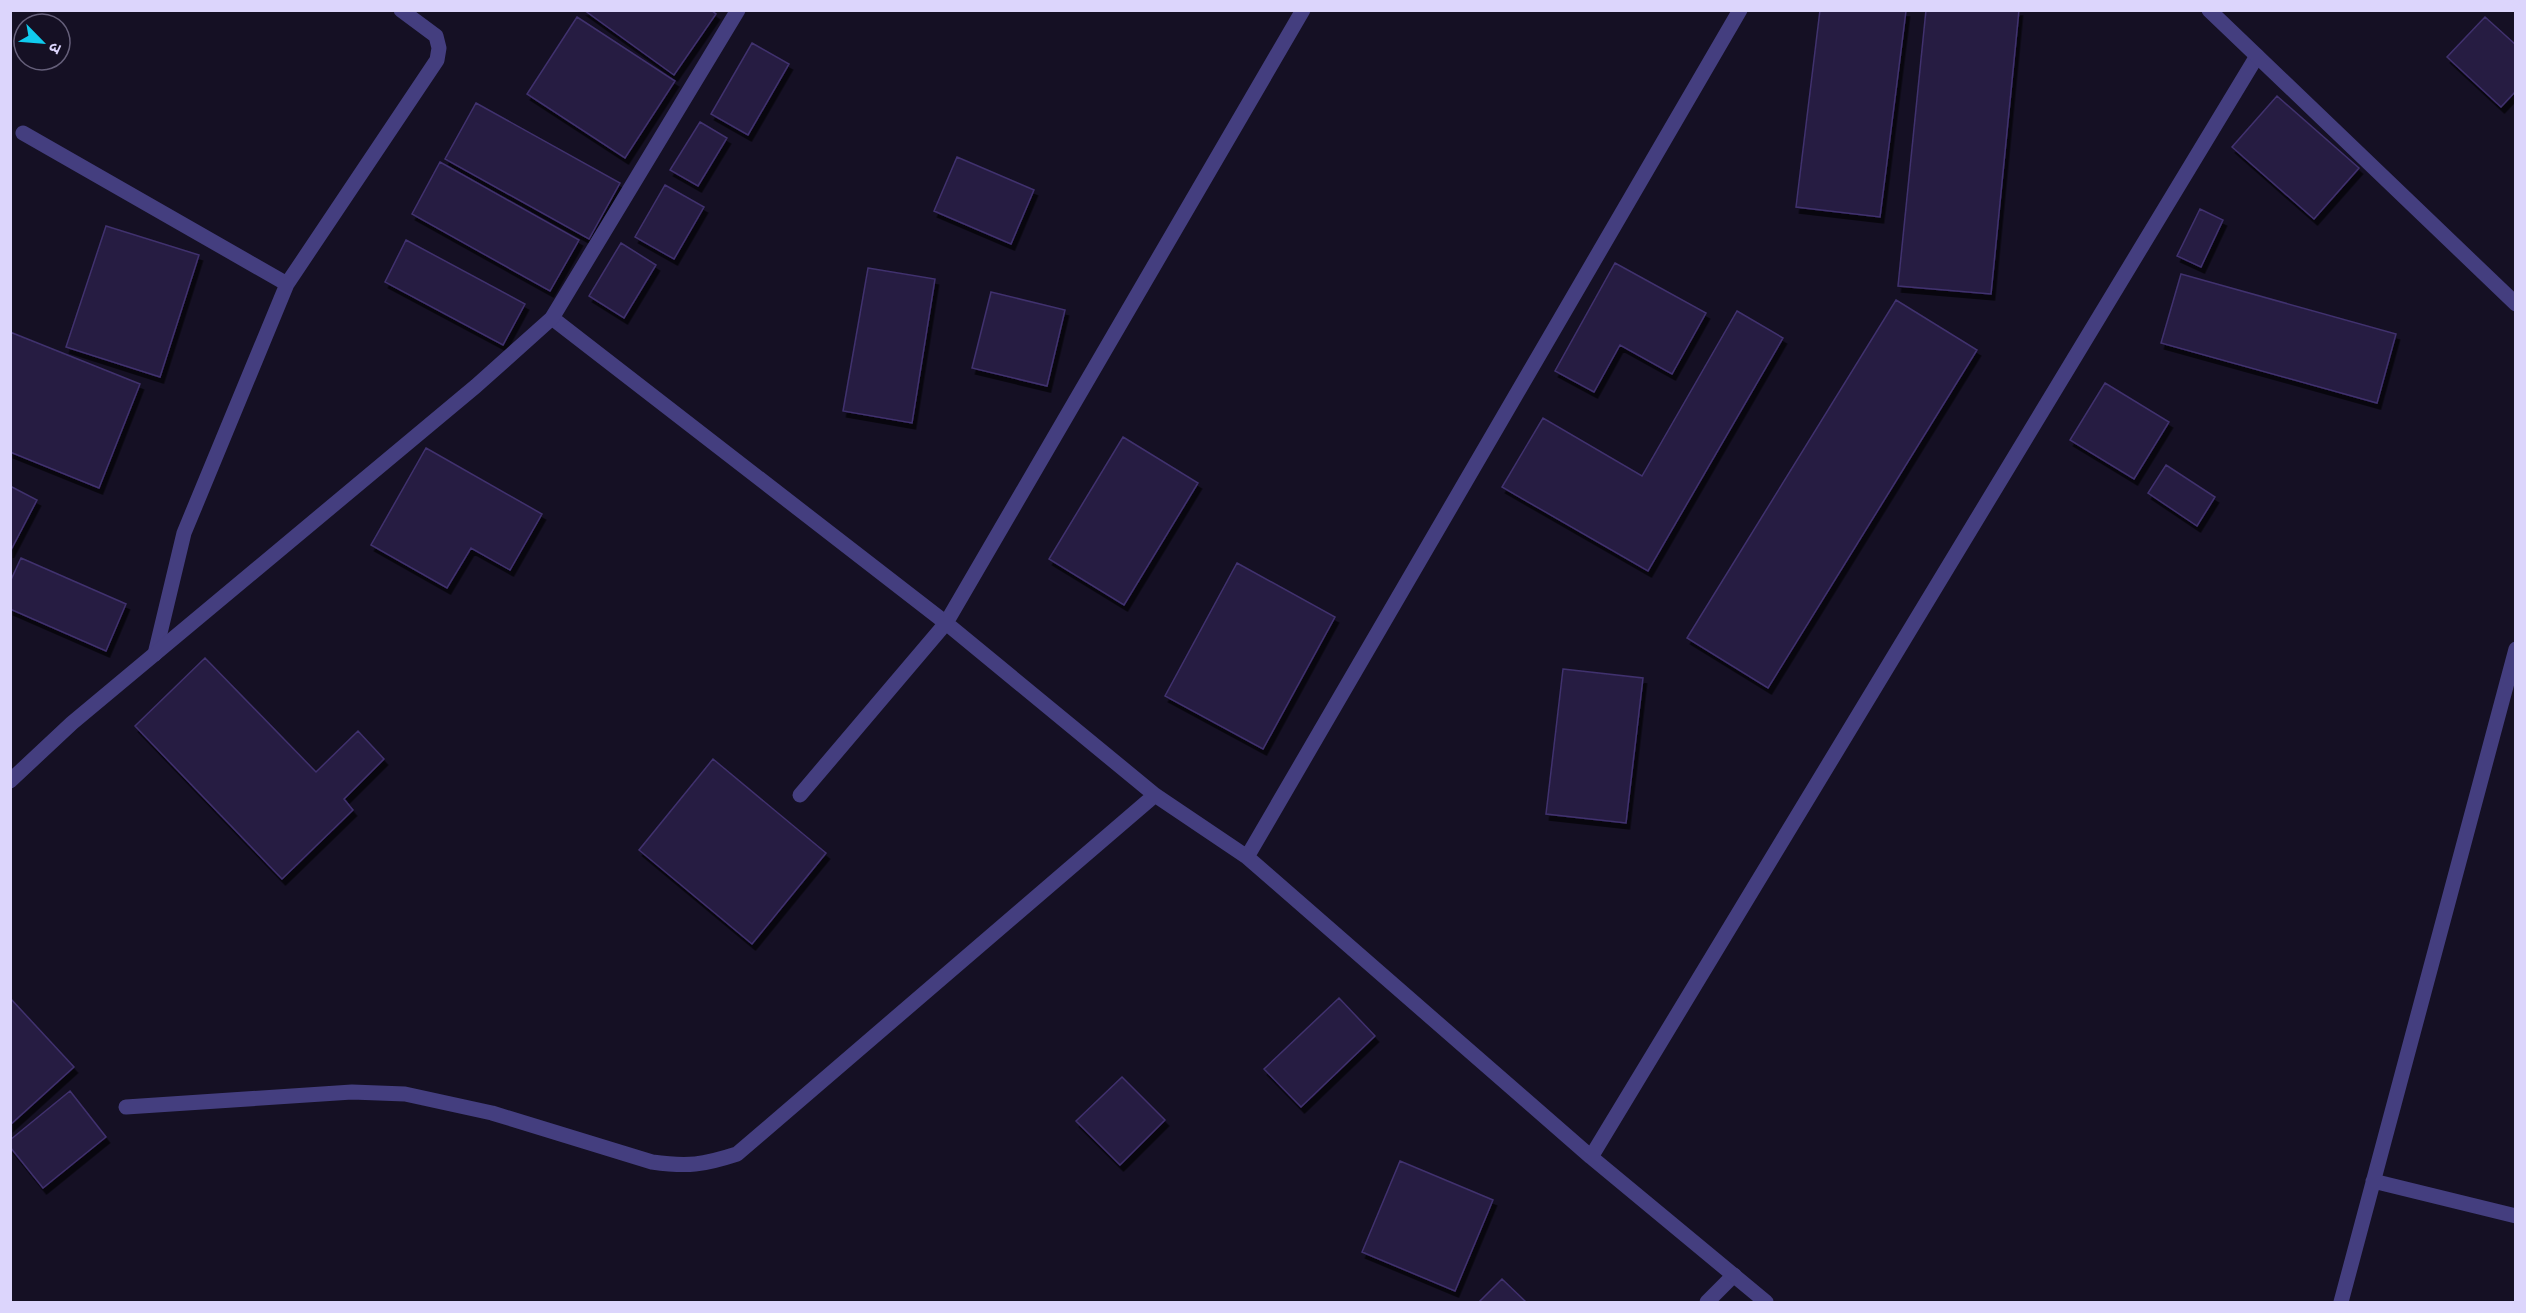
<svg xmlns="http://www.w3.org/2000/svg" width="2526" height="1313" font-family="'Noto Sans','Noto Sans Devanagari',sans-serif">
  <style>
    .building { fill: #271d43; stroke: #40316e; stroke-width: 1.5; filter: url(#shadow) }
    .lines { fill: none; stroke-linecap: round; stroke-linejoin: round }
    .service { stroke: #443e7f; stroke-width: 15 }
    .minor { stroke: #443e7f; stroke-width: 15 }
    .tertiary { stroke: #443e7f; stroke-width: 15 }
  </style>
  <defs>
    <filter id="shadow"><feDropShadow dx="3.5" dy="6" stdDeviation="0" flood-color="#0009"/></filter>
  </defs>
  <rect width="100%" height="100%" fill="#151024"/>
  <path class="building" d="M584 10H711L716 14 674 75Z
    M1820 10 1906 11 1880 217 1796 207Z
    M1926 10H2019L1991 294 1898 286Z
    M577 17 675 81 625 158 527 94Z
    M2485 17 2516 45V91L2501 107 2447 57Z
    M752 43 789 64 748 135 711 114Z
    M2277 96 2359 168 2314 219 2232 147Z
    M476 103 620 183 589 239 445 159Z
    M700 122 727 138 698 186 670 170Z
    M957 157 1034 190 1011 244 934 211Z
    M440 162 579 240 550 291 412 214Z
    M665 185 704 207 674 259 635 237Z
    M2200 209 2223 220 2201 267 2177 256Z
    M106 226 199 255 160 377 66 347Z
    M406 240 525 304 503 345 385 282Z
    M621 243 656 265 624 318 589 296Z
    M1615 263 1706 313 1672 374 1620 345 1594 392 1555 371Z
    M868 268 935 279 912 423 843 411Z
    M2181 274 2396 334 2377 403 2161 343Z
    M991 292 1065 310 1047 386 972 368Z
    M1896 300 1977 350 1768 688 1687 638Z
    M1737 311 1783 338 1648 571 1502 487 1543 418 1642 476Z
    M10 332 140 384 99 488 10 452Z
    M2105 383 2169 422 2134 479 2070 440Z
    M1123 437 1198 483 1124 605 1049 559Z
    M426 448 542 514 510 570 471 548 447 588 371 545Z
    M2166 465 2215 497 2197 526 2148 493Z
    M10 486 37 500 10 552Z
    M21 558 126 604 106 651 10 609V582Z
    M1237 563 1335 617 1263 749 1165 696Z
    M205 658 316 772 358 731 384 759 344 799 353 810 282 879 135 726Z
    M1563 669 1643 678 1626 823 1546 814Z
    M713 759 826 853 752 944 639 850Z
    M10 998 74 1067 10 1125Z
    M1339 998 1375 1036 1301 1107 1264 1069Z
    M1122 1077 1165 1120 1120 1165 1076 1121Z
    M70 1091 106 1137 43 1188 10 1147V1140Z
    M1400 1161 1493 1200 1455 1291 1362 1252Z
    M1502 1279 1526 1302H1479Z"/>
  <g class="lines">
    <path class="service" d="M1707 1302 1734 1275"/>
    <path class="minor" d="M23 133 287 284
      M552 318 946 623 1155 795 1247 857 1591 1157 1766 1302
      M155 654 184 533 287 284 437 60 439 48 436 36 401 10
      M800 795 946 623 1303 10
      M1247 857 1740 10
      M126 1107 352 1092 405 1094 492 1113 652 1162C688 1167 703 1165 737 1154L1155 795
      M1591 1157 2257 56
      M2373 1181 2516 1216
      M2341 1302 2516 649"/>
    <path class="tertiary" d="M2209 10 2516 304
      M10 781 72 723 476 386 552 318 738 10"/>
  </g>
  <rect width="2526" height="1313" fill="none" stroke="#dcd5fc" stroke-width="24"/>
  <g transform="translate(42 42) rotate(115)"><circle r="28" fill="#151024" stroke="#655f7a" stroke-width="1.5"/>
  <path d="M0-4.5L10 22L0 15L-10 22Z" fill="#10cbee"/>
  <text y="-9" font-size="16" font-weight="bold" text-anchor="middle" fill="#dcd5fc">उ</text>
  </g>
</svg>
